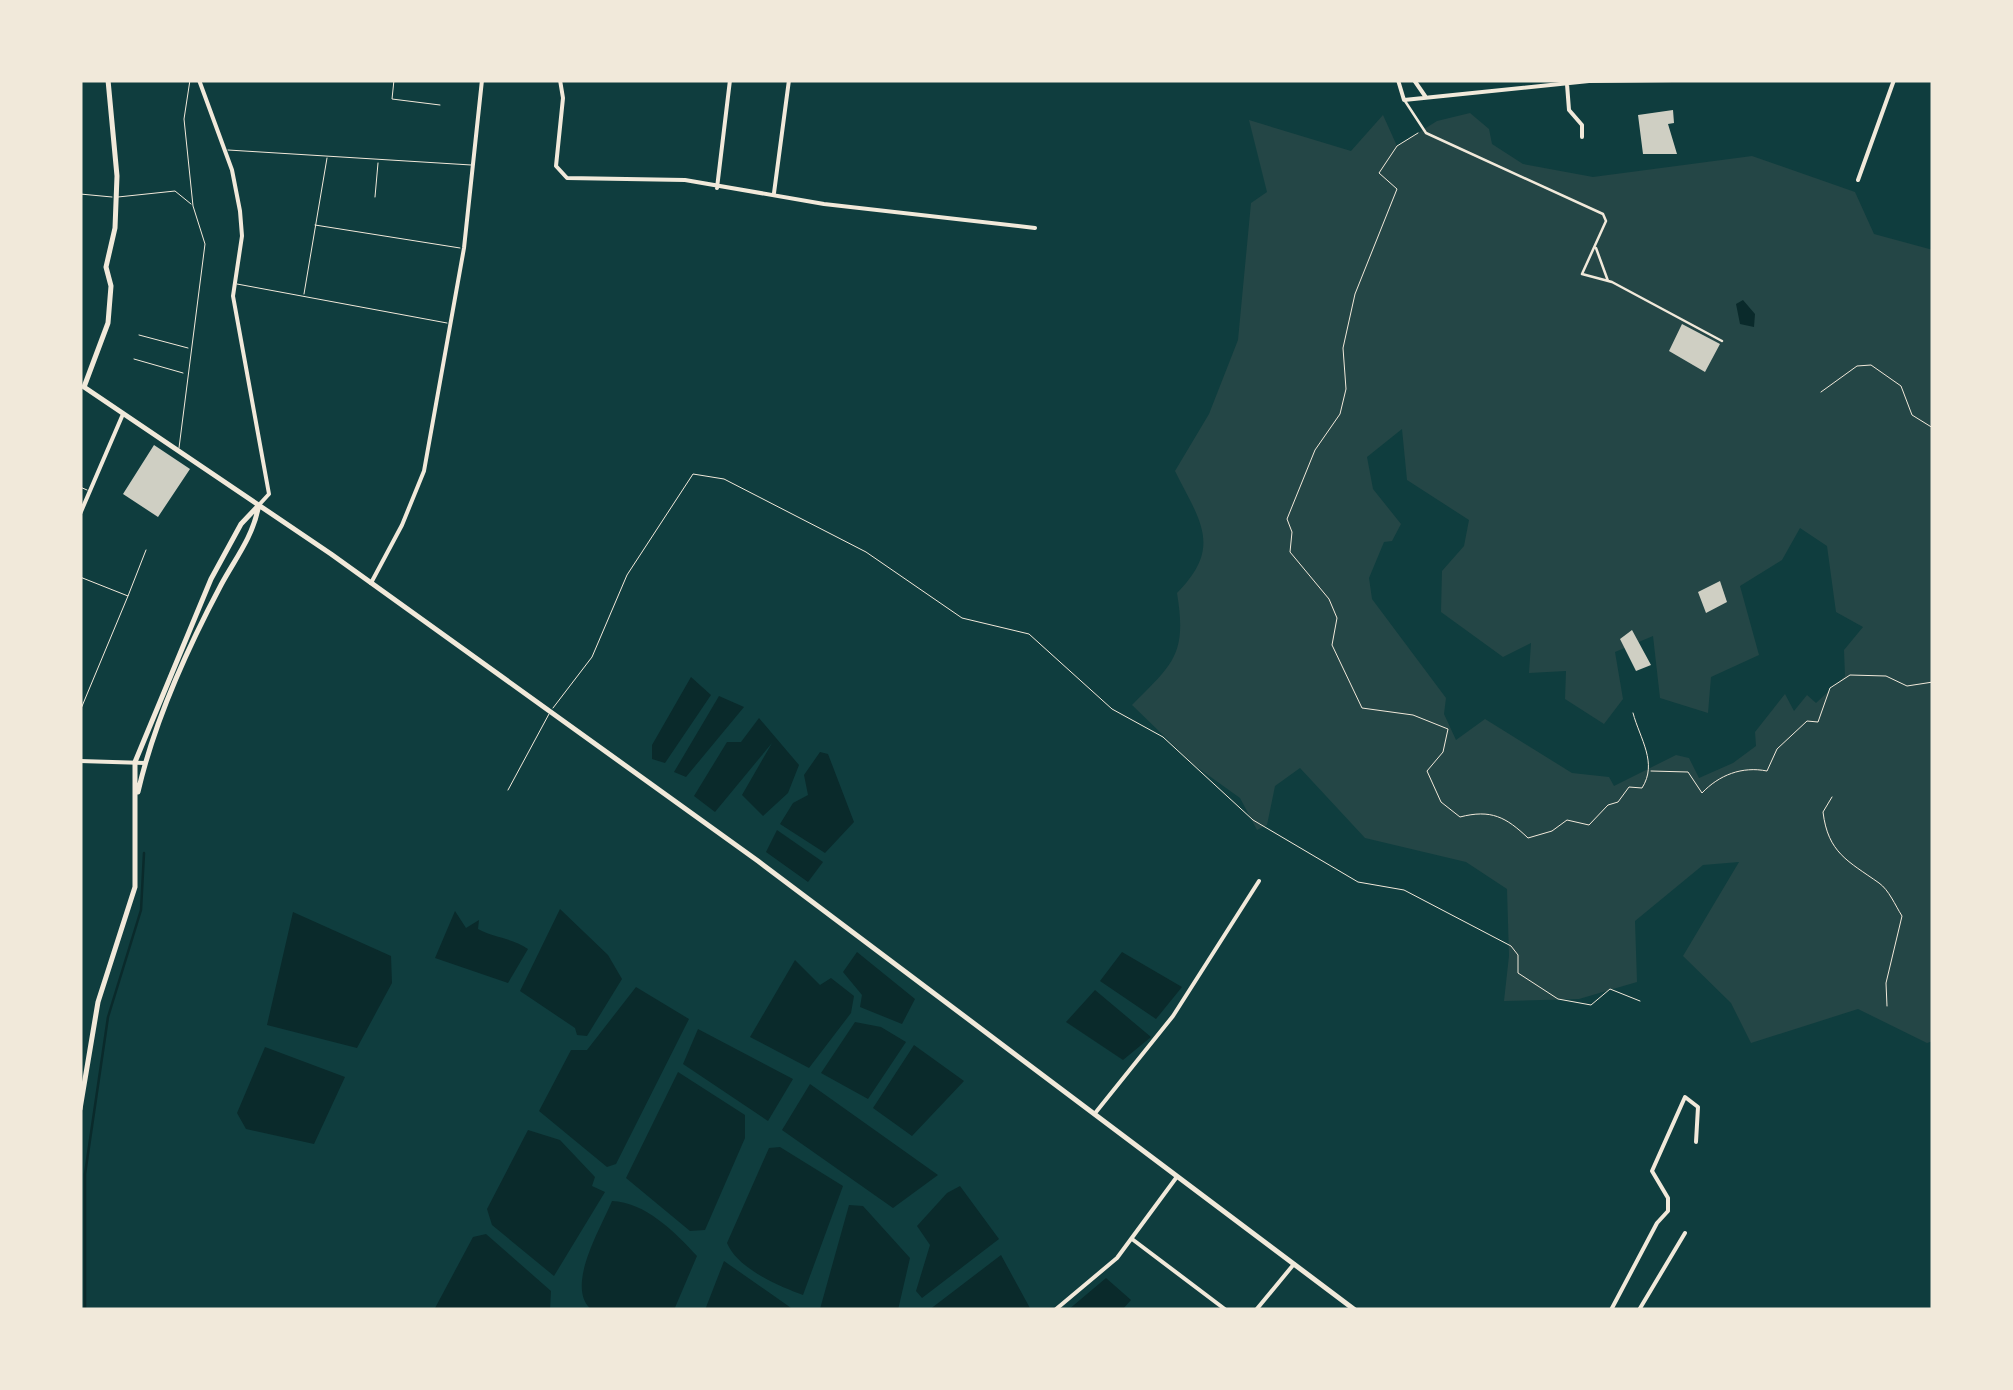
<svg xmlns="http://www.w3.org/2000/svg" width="2013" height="1390" font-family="'Work Sans',sans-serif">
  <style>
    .green { fill: #244646; fill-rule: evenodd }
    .water { fill: #0a2a2b }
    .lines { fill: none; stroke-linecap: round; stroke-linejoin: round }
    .stream { stroke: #0a2a2b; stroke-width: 2.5 }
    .building { fill: #cfcfc3 }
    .path { stroke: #f1e9da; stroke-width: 1 }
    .service { stroke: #f1e9da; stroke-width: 1 }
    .pedestrian { stroke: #f1e9da; stroke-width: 2.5 }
    .minor { stroke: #f1e9da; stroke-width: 4 }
    .tertiary { stroke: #f1e9da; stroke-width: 5 }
  </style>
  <rect width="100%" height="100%" fill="#0f3d3e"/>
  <path class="green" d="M1470 113 1489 129 1492 144 1523 164 1593 177 1752 156 1855 192 1874 234 1933 250V1041L1927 1043 1858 1009 1751 1043 1731 1003 1683 956 1739 862 1703 865 1635 921 1637 982 1579 999 1504 1001 1509 956 1507 889 1466 862 1365 838 1300 768 1275 786 1267 825 1257 830 1240 798 1194 765 1132 705C1174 663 1187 654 1177 593 1223 547 1200 521 1175 471L1209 414 1238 340 1251 203 1267 192 1249 120 1351 151 1383 115 1397 146 1437 121ZM1402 429 1407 480 1469 520 1464 546 1442 571 1441 612 1503 657 1531 643 1529 673 1566 671 1565 699 1604 724 1623 699 1615 652 1653 636 1660 698 1708 713 1711 677 1759 655 1740 586 1782 560 1800 528 1827 546 1836 612 1863 627 1844 650 1845 676 1816 703 1807 695 1794 711 1785 694 1755 732 1756 746 1733 763 1699 778 1689 758 1676 755 1614 786 1609 777 1572 773 1485 719 1456 740 1444 714 1446 698 1372 599 1369 578 1384 542 1392 541 1401 524 1373 489 1367 457Z"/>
  <path class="water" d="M1743 300 1755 314 1754 327 1740 324 1736 304Z
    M691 677 711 695 665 763 652 759V745Z
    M719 696 744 707 686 777 674 772Z
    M759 718 799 765 788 793 763 816 742 795 772 743 715 812 694 796 727 742H741Z
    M820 752 828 754 854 822 825 853 780 824 793 803 808 795 804 775Z
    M777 830 823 862 808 882 766 852Z
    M560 909 608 955 622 979 587 1036 577 1035 575 1028 520 991Z
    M455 911 466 928 479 920 478 929C495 938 512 938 528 949L508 983 435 958Z
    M293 912 391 956 392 983 357 1048 267 1025Z
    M857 952 915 999 902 1024 860 1007 862 995 843 972Z
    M1122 952 1182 987 1156 1019 1100 981Z
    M795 960 820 985 831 978 854 996 851 1013 809 1068 750 1037Z
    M636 987 689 1019 616 1164 607 1167 539 1111 571 1050H587Z
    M1095 990 1151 1037 1123 1060 1066 1022Z
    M855 1022 881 1027 906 1042 868 1099 821 1073Z
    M698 1029 793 1079 768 1121 683 1064Z
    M914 1045 964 1081 912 1136 873 1108Z
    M265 1047 345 1077 314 1144 246 1129 237 1113Z
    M678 1072 745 1115V1138L705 1230 690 1231 626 1178Z
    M810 1084 938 1175 893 1208 782 1130Z
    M528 1130 560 1140 595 1177 592 1186 605 1192 554 1276 492 1225 487 1209Z
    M780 1147 843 1186 803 1295C778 1286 737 1268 727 1243L769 1148Z
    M960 1186 999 1239 922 1298 916 1291 930 1245 917 1226 947 1193Z
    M612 1201C645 1202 675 1232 697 1256L674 1310H592C564 1288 601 1228 612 1201Z
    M849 1205 863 1206 910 1258 898 1310 820 1309Z
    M486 1234 551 1291 550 1310H434L473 1237Z
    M1001 1255 1031 1310H929Z
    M724 1261 794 1310H705Z
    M1106 1278 1131 1300 1122 1310H1068Z"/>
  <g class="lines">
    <path class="stream" d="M85 1310V1174L108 1017 141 910 144 853"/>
  </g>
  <path class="building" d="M1673 110 1674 123 1668 124 1677 154H1643L1638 115Z
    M1682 324 1720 344 1705 372 1669 351Z
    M154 445 190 469 158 517 123 494Z
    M1720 581 1727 602 1706 613 1698 592Z
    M1632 630 1651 665 1636 671 1620 639Z"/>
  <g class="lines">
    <path class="path" d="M1418 133 1397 146 1379 173 1397 189 1355 294 1343 348 1346 389 1340 414 1315 450 1287 519 1292 532 1290 552 1329 599 1337 618 1332 645 1362 708 1413 715 1448 729 1443 752 1427 771 1441 802 1460 817C1491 809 1506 817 1528 838L1552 831 1567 820 1589 825 1608 805 1618 802 1629 787 1642 788C1658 763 1640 739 1633 713
      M1821 392 1857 366 1871 365 1901 386 1912 415 1933 428
      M1651 771 1688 772 1702 793C1719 775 1742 766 1767 771L1777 749 1807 721 1818 722 1830 688 1850 675 1886 676 1907 686 1933 682
      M1832 797 1823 812C1828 853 1848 861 1879 883 1889 890 1895 905 1902 916L1886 983 1887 1006"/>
    <path class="service" d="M394 80 392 99 440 105
      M228 150 471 165
      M80 194 112 197
      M118 197 175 191 191 204
      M375 197 378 163
      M315 225 460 248
      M237 284 447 323
      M304 294 327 158
      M139 335 188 348
      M134 359 183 373
      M179 448 205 244 193 206 184 119 190 80
      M80 487 87 490
      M80 577 128 596 146 550
      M553 708 592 657 627 575 693 474 724 479 866 552 962 618 1029 634 1112 709 1163 737 1253 820 1358 882 1404 890 1511 946 1518 955V973L1558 999 1591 1005 1610 989 1640 1001
      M80 711 128 596
      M508 790 549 714"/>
    <path class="pedestrian" d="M1405 101 1426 133 1603 214 1606 221 1582 274 1612 282 1722 341
      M1596 248 1608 281"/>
    <path class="minor" d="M199 80 232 170 240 211 242 236 233 296 269 494 258 506
      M560 80 563 98 556 166 567 178 685 180 824 204 1035 228
      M1398 80 1404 100 1589 81 1673 80
      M1414 80 1425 96
      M1567 84 1569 110 1582 125V137
      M1858 180 1894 80
      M717 188 730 80
      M774 193 789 80
      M80 514 123 414
      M371 583 402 525 424 471 464 248 482 80
      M80 761 145 763
      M1096 1112 1173 1016 1259 881
      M1132 1239 1226 1310
      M1055 1310 1117 1258 1176 1178
      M1256 1310 1294 1264
      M1611 1310 1657 1223 1668 1211V1198L1652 1171 1685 1097 1698 1107 1696 1142
      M1639 1310 1685 1233"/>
    <path class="tertiary" d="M108 80 117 176 115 228 106 267 111 286 108 323 84 387 331 554 758 861 1355 1310
      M138 792C154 722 187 649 221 585 235 559 252 538 258 509
      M80 1109 98 1002 135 887V762L211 579 241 524 258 506"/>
  </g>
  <rect width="2013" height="1390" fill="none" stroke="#f1e9da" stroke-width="165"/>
</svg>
